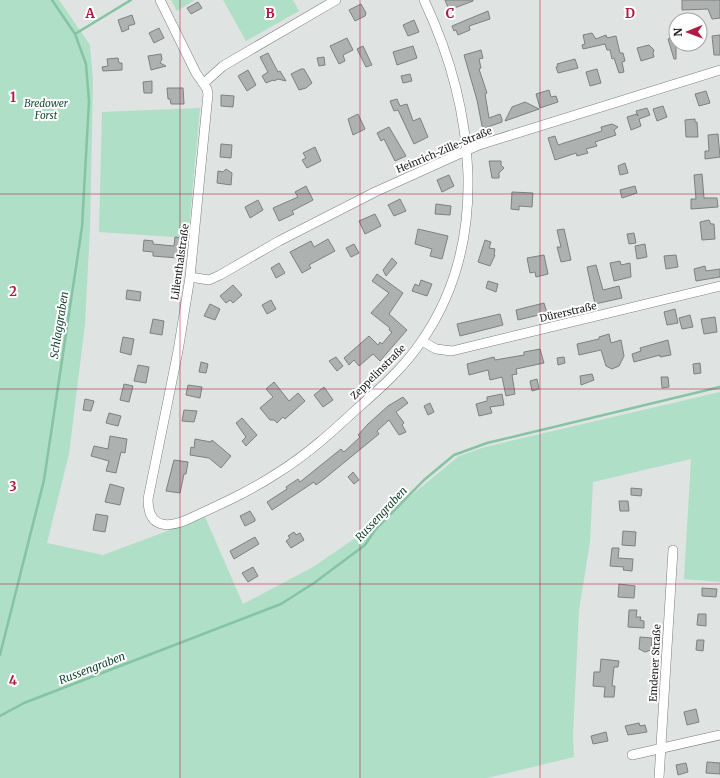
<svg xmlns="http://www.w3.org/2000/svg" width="720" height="778" font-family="Merriweather,serif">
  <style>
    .green { fill: #afdfc6 }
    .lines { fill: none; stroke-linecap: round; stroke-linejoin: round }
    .stream { stroke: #85c3a4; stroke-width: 2.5 }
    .building { fill: #adb1af; stroke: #7d817f }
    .minor-casing { stroke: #7a7e7c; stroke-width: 10 }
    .minor { stroke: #fff; stroke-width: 9 }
    .grid { fill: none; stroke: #af1b44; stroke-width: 1; stroke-opacity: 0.55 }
    .labels { text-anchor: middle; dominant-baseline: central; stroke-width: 4; stroke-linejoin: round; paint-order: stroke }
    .park-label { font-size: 10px; font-style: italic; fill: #184934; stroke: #fff }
    .street-label { font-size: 10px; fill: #1a1b1a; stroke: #fff }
    .water-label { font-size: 11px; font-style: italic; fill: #164733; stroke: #fff }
    .grid-label { font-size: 13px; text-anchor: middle; font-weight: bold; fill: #af1b44; stroke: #fff; stroke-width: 4; stroke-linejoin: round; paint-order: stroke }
  </style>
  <rect width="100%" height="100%" fill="#dfe3e1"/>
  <path class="green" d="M0 0H59L90 45 93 80 90 228 85 324 69 454 47 543 103 555 205 517 243 604 313 567 379 522 459 456 485 447 720 392V582L684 579 691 459 593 482 590 542 579 610 573 736 574 757 487 778H0Z
    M171 0H195L177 11Z
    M223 0H293L299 11 246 41Z
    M200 108 188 238 99 232 102 112Z"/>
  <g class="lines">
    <path class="stream" d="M75 34 131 0
      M0 655 44 480 82 227 89 101 86 64 75 34 52 0
      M0 716 24 703 281 604 314 583 365 545 375 530 424 480 454 455 487 443 720 387"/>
  </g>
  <path class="building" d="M445 0H473V1L449 10Z
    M682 0H720V18L712 19 708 9 682 10Z
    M198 2 202 8 191 14 187 8Z
    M361 4 366 13 365 16 355 21 349 10Z
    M488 11 490 19 469 26 470 30 458 35 456 30 454 31 452 26Z
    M132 15 135 24 128 26 129 29 122 32 118 20Z
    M414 20 419 32 408 36 403 25Z
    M159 28 164 38 154 43 149 33Z
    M592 33 596 39 606 35 607 38 616 36 620 53H623L625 61 622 62 624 72 619 73 614 58 612 59 610 50H607L605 44 583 49 582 45 585 44 583 35Z
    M720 35V55H714L712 36Z
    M676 36V59H674L668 39Z
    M347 38 353 50 343 55 345 61 339 64 330 46Z
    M649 45 654 50 653 53 654 57 641 61 637 48Z
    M363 46 372 65 366 67 357 49Z
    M413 46 417 58 397 65 393 52Z
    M481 50 483 58 479 59 481 68 479 69 487 93 485 94 489 118 500 114 502 119V122L485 128 482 126 477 100 464 55Z
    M268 53 278 72 280 71 286 81 278 79 274 81 273 80 266 83 262 76 268 72 260 57Z
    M161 54 162 59 160 63 166 66 151 70 148 56Z
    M324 57 325 65 319 66 317 58Z
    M118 58 119 63H122V70L103 71 102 67 108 66 107 59Z
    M575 59 578 68 558 73 556 67 558 66 557 64Z
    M301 69H304L312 83 306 88 299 90 291 74Z
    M597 69 601 83 590 86 586 72Z
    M248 70 256 85 247 91 238 76Z
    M410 74 412 81 403 83 401 76Z
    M152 81V93H144L143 82Z
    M167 88H183L184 104H171L170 99H168Z
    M549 90 551 97 556 96 558 102 540 108 536 94Z
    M706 91 710 103 699 106 695 94Z
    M221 95 234 96 233 107 221 106Z
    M397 99 400 106 407 104 413 121 420 118 428 137 414 144 398 110 394 111 390 101Z
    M525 102 539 109 505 121 512 107Z
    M663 106 667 117 657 121 653 109Z
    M647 108 650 115 639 119 641 126 631 130 627 117 637 114 638 116 636 111Z
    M358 114 365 129 353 135 348 119Z
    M695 119V122H697L698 137H686L685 120Z
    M612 124 618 127 614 130 616 135 595 142 597 146 586 149 588 153 577 156 576 153 555 160 548 138 555 136 558 145 602 131 601 127Z
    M389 127 406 156 395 161 384 139 381 141 377 133Z
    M718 134 720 157 705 159V151H709L708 135Z
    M221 144 232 145 231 158 220 157Z
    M315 147 321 161 307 168 302 160 306 158 303 153Z
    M489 161H501V165L504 168 499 173V178H492Z
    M625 163 628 173 620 175 618 166Z
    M226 169 232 173 231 185 217 183 218 171 223 172Z
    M702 174 704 198H717L718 207 691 209V199H696L694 175Z
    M449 175 454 186 442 192 437 180Z
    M306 186 313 200 292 211 294 214 279 221 273 208 298 197 295 192Z
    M635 186 637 193 622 198 620 190Z
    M512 192 533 193 532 207 519 206V210L511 209Z
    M400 199 406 211 394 216 388 205Z
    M258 200 263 210 250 218 245 207Z
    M436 204 451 206 450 215 435 214Z
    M375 214 381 226 365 234 359 221Z
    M709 220 711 224H714L715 239 702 240 700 222Z
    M418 229 448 236 442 259 430 256 432 249 415 244Z
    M564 229 571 260 561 262 557 247H561L557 230Z
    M634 233 636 243 629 244 627 234Z
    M175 237 183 238 182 257H184L183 264 177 263V258L153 256V252L143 251 144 240 153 241V244L174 246Z
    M328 239 335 251 309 265 311 268 302 273 290 252 311 241 314 247Z
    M485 240 491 242 489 248 495 249 494 255H495L490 266 478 262Z
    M354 244 359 253 351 257 346 248Z
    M645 244 647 257 637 259 635 246Z
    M544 255 548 274 536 277 535 272 530 273 527 258Z
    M676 255 678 267 666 269 664 256Z
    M392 258 397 263 386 276 383 270Z
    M620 261 621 265 630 263 631 277 614 281 610 263Z
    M279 263 285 273 276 278 271 268Z
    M596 265 603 290 619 286 622 298 595 304 587 267Z
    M705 266 706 271 720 269V277L696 281 694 269Z
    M377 274 403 293 389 314 407 330 380 361 373 354 359 366 354 360 349 365 344 358 369 336 378 345 380 342 382 344 392 332 389 330 390 328 371 313 389 293 372 281Z
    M421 280 432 284 427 296 412 291 415 284 419 286Z
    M488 281 498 284 496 292 486 288Z
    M233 285 242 295 233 303 230 300 226 303 220 296Z
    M127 290 141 292 140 301 126 299Z
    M271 300 276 309 267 314 262 305Z
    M544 303 547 313 518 320 516 310Z
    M210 304 220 309 215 320 204 316Z
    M675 309 678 323 667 325 664 312Z
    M500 314 503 325 460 336 457 324Z
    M690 315 693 327 682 329 679 318Z
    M715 317 717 332 704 334 701 319Z
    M153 319 164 321 162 335 150 333Z
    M609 334 611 343 621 340 624 356 619 366 612 369 606 366 601 350 579 355 577 344 599 339V337Z
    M123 337 134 339 131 355 120 352Z
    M668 340 671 355 660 357V355L634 362 632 354 641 351 640 348Z
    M540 349 544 363 516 369 517 374 512 375 515 394 506 396 502 377 490 380 488 370 469 375 467 364 494 357 495 360 524 355V352Z
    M336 357 343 366 337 371 329 361Z
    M564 357 565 363 558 365 557 358Z
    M201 362 208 364 206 373 199 372Z
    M700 363 701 373 694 374 693 364Z
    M138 365 149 367 146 383 134 381Z
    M592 374 594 380 581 385 580 376Z
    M661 377H668L669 387 662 388Z
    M537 379 539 389 532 391 530 381Z
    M274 382 289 401 298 393 305 401 285 419 283 417 277 423 274 420H270L260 408 273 397 266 389Z
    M124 384 133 386 129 402 120 400Z
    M188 385 202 387 200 398 186 395Z
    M324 387 333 400 323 407 314 395Z
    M502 394 504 405 490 407 492 413 479 416 476 404 487 401V397Z
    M403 397 408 403 396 412 404 423 402 425 406 432 399 435 389 420 377 431 379 434 324 479 316 485 314 482 272 510 267 502 287 489 286 487 298 479 300 482 341 449 344 452 360 437 358 435 368 424 388 406Z
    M85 399 94 401 91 411 83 410Z
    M430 403 434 412 428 415 424 406Z
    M184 410 197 411 194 422 182 421Z
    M109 413 121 416 118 426 106 423Z
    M242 418 257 435 246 446 242 441 246 437 236 423Z
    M110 436 127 439 125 453 121 452 116 473 106 471 109 461 91 456 94 446 108 449Z
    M195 439 211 442 212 440 231 456 221 468 209 458 190 455 191 447 194 448Z
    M174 460 188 462 186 474H184L180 493 166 491Z
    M353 472 359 480 354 484 348 477Z
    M110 484 124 488 120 505 105 502Z
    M631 488 642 489 641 496 631 495Z
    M619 501H628L629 511H620Z
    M250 511 255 519V521L245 526 240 516Z
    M96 514 108 516 105 532 93 530Z
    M623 531 636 532 635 546 622 545Z
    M294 532 296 535 300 533 304 540 291 548 286 541 290 538 288 536Z
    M255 537 259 544 234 559 230 551Z
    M612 548H619L618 558 633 559 632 571 623 570 624 567 610 566Z
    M253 567 258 576 248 582 242 573Z
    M619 584 635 586 634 598 618 597Z
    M702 588 717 589 716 597 702 596Z
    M629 610H637L636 617H641L640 620 644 621V628L628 627Z
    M698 614H706V626L697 625Z
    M640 637 652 638 651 650 645 652 639 649Z
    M697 640H704L703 651 696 650Z
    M601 659 619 661 618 667H614L612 686H615L614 697H604L605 687 593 686 594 672H600Z
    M696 709 699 722 687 725 684 712Z
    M639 723 640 726 645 725 647 732 628 735 625 726Z
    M606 732 608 741 593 744 591 736Z
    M707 762 720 763V774L706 773Z
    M686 763 688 772 678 775 676 765Z"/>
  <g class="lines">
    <g class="minor-casing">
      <path id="minor" d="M160 0 196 73 207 89 208 94 190 277 178 351 148 499C148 531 171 528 193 517 223 503 252 490 279 472 308 454 334 430 359 407 382 387 404 367 421 342 492 241 474 106 424 0
        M204 83 223 66 336 0
        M190 277 209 280 220 275 279 241 375 192 479 145 720 70
        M422 341 436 349 452 351 720 286
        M632 755 720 735
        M659 778 673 550"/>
    </g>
    <use href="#minor" class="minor"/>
  </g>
  <path class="grid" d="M180 0V778M360 0V778M540 0V778M0 194H720M0 389H720M0 584H720"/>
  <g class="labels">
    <g class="park-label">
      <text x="46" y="103">Bredower<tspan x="46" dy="12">Forst</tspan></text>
    </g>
    <g class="street-label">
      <text transform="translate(444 150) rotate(-23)">Heinrich-Zille-Straße</text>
      <text transform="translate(180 262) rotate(-82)">Lilienthalstraße</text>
      <text transform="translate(568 312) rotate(-13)">Dürerstraße</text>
      <text transform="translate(378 372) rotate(-45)">Zeppelinstraße</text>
      <text transform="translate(655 663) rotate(-87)">Emdener Straße</text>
    </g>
    <g class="water-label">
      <text transform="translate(59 325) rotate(-81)">Schlaggraben</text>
      <text transform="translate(381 514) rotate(-47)">Russengraben</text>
      <text transform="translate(92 668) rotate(-21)">Russengraben</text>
    </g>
  </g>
  <g class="grid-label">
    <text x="90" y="18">A</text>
    <text x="270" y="18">B</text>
    <text x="450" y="18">C</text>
    <text x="630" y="18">D</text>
    <text x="13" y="102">1</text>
    <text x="13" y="296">2</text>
    <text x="13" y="491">3</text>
    <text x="13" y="685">4</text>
  </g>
  <g transform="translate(688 32) rotate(269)"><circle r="19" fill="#ffffff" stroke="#a3a4a3"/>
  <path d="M0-3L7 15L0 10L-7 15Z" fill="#af1b44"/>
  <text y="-6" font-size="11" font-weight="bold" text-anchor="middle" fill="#1a1b1a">N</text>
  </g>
</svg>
